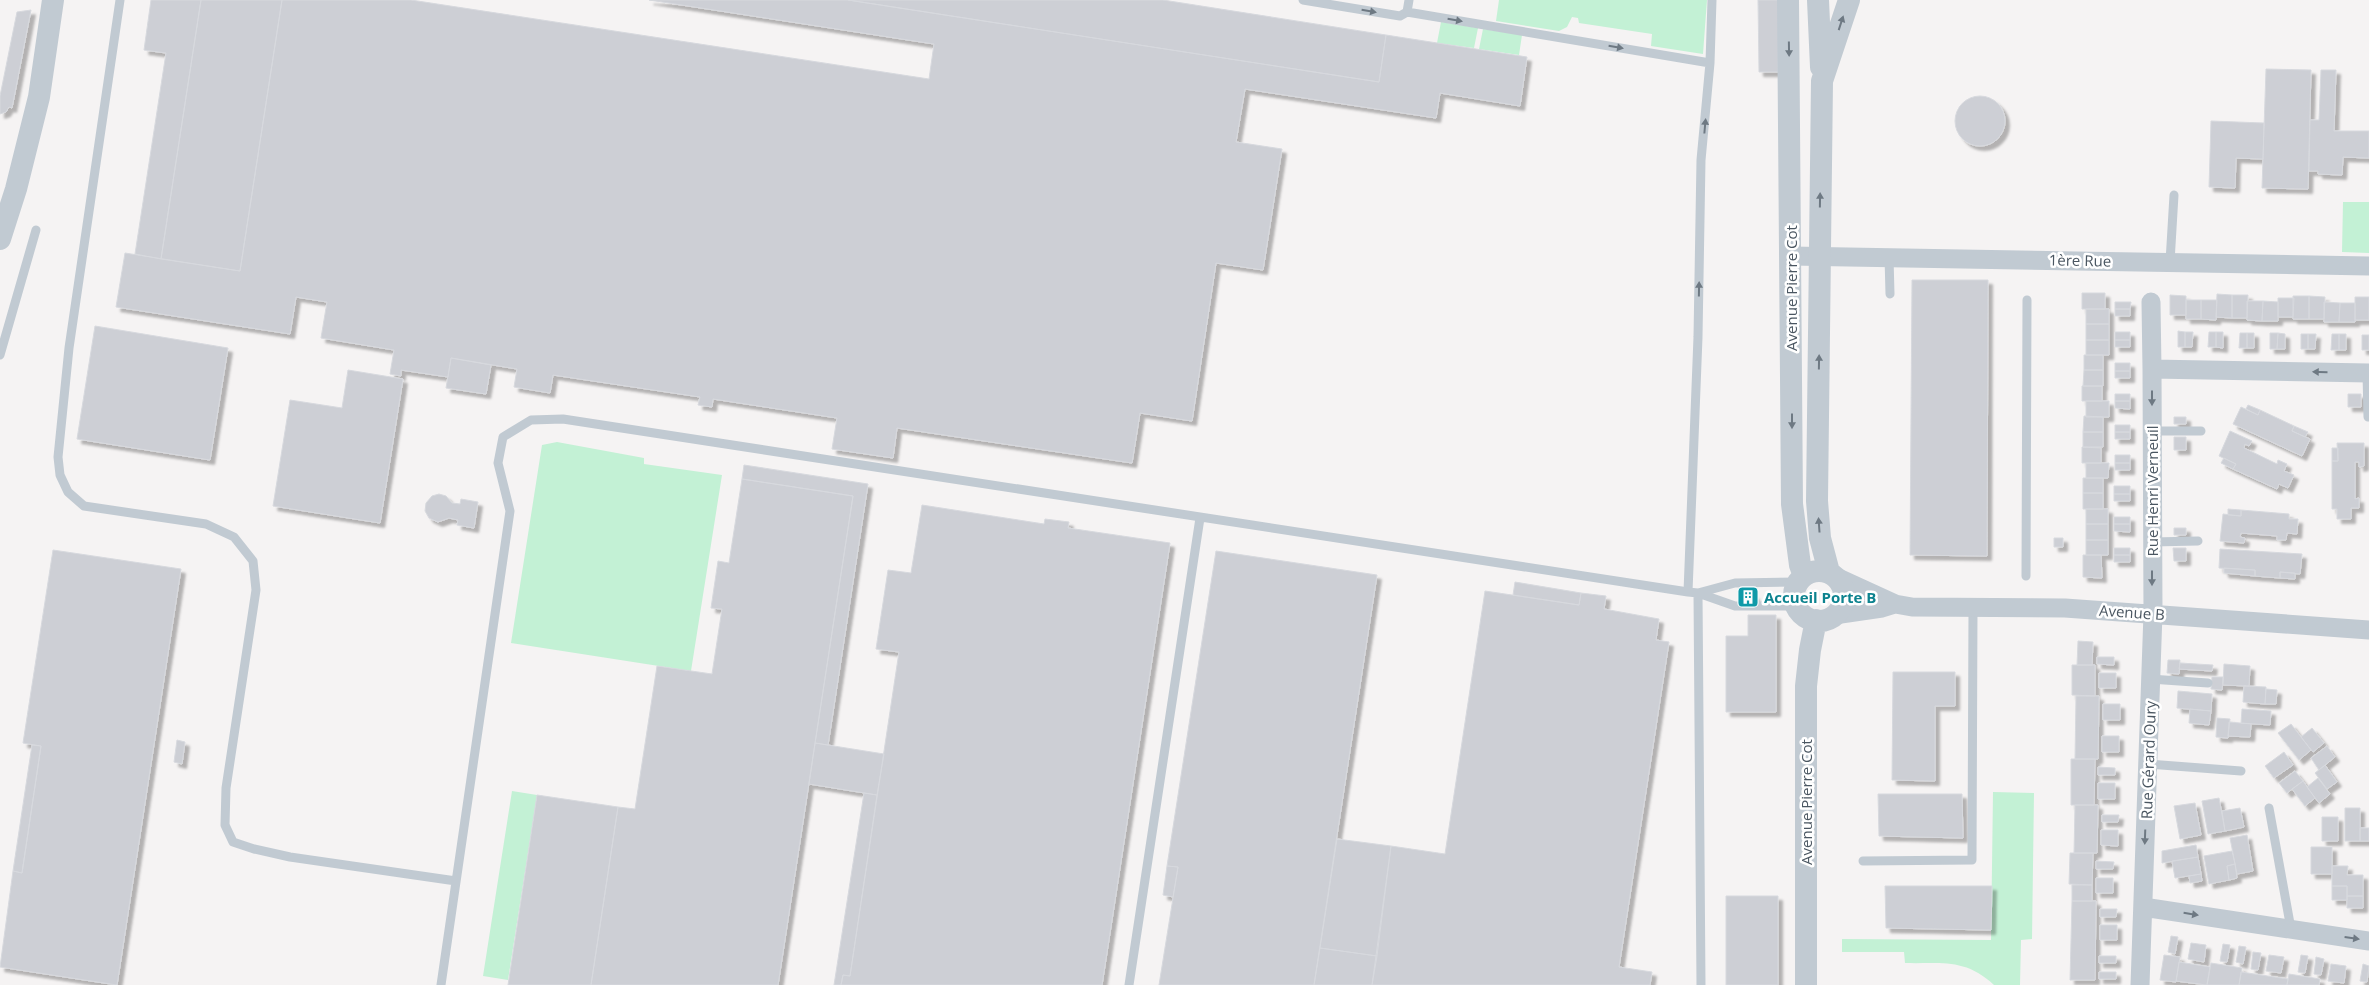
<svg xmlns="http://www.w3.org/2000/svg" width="2369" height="985" font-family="'Open Sans',sans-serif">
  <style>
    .green { fill: #c3f1d5 }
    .building { fill: #cdcfd5; stroke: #d7d9de; filter: url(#shadow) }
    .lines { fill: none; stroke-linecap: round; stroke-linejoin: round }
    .service { stroke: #c1cad2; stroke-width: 9 }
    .minor { stroke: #c1cad2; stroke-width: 19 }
    .tertiary { stroke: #c1cad2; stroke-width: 22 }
    .oneway { fill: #6e7983 }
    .labels { text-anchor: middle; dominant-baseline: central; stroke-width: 5; stroke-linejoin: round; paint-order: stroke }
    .street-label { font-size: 15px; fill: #4a5661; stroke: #fff }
    .culture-label { font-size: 15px; font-weight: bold; fill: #0d838f; stroke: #fff; text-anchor: start }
  </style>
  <defs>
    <filter id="shadow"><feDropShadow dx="4.5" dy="4.5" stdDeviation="1" flood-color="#0004"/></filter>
  </defs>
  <rect width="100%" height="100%" fill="#f5f3f3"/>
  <path class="green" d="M1499 0H1707L1703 54 1651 46 1652 34 1579 23 1578 18 1572 17 1567 27 1559 31 1496 21Z
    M1441 22 1478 28 1474 48 1437 43Z
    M1483 29 1522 35 1519 55 1479 49Z
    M2343 202H2369V253L2342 252Z
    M557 442 644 458V464L722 475 691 671 511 643 542 445Z
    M512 791 537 795 508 980 483 976Z
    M1993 792 2034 793 2032 939 2021 940 2020 985H1994C1965 958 1942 964 1905 963L1904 952H1842V939L1991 940Z"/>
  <path class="building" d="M151 0H201L161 259 135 254 166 53 144 50Z
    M201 0H282L240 271 161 259Z
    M282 0H411L929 79 934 44 649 0H848L1379 82 1386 35 1527 57 1520 106 1440 93 1436 118 1245 89 1236 142 1282 149 1263 270 1216 263 1192 421 1140 413 1132 463 897 428 893 458 832 449 837 418 713 399 712 407 698 405 700 397 553 375 550 393 514 387 517 369 451 358 448 377 401 370V376L390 374 394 350 321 338 327 302 296 297 290 334 116 307 125 253 240 271Z
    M848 0H1163L1386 35 1379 82Z
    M1758 0H1779L1778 72H1759Z
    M31 10 12 108 9 107 6 112 0 114V96L17 12Z
    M2266 69 2311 70 2308 189 2262 188Z
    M2321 70H2336L2334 131H2369V158L2343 157 2342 175 2318 174V171H2309L2310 120H2319Z
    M1955 121a25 25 0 1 1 50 0a25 25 0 1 1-50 0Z
    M2211 121 2264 123 2263 159 2236 158 2235 188 2209 187Z
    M1912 280H1988L1987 556 1910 555Z
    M2082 293H2105V309H2082Z
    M2217 294 2232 295V318L2216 317Z
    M2170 295 2186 296V315H2170Z
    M2232 295H2248L2247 318H2232Z
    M2293 296H2309V319H2293Z
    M2309 296 2325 297 2324 319H2309Z
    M2355 297H2369V320H2355Z
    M2278 298H2294L2293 317H2278Z
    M2186 300H2201V319H2186Z
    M2201 300H2217L2216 320 2201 319Z
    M2247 301H2263L2262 321 2247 320Z
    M2263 301 2278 302V321H2262Z
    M2115 302H2131L2130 309H2115Z
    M2324 302 2340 303 2339 322H2324Z
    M2340 303H2355V322H2339Z
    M2086 309H2109V324H2086Z
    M2115 309H2130V316H2115Z
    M2086 324H2109V340H2086Z
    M95 326 228 348 210 460 77 439Z
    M2178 331 2185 332V347H2178Z
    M2115 332H2130V340H2115Z
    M2185 332H2193L2192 347H2185Z
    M2209 332H2216V347H2208Z
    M2216 332H2223V348L2216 347Z
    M2240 333H2247V348H2239Z
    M2247 333H2254V348H2247Z
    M2270 333H2278L2277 349H2270Z
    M2278 333 2285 334V349H2277Z
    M2301 334H2308V349H2301Z
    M2308 334H2316L2315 349H2308Z
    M2332 334H2339V350H2331Z
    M2339 334H2346V350H2339Z
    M2362 335H2369V350H2362Z
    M2086 340H2109V355H2086Z
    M2115 340H2130V347H2115Z
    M2084 355H2103V370H2084Z
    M451 358 491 365 486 394 446 388Z
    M2115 363H2130V371H2115Z
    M348 370 403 379 380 523 273 506 290 400 342 408Z
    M2084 370H2103V386H2083Z
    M2115 371H2130V378H2115Z
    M2082 386H2102V401H2082Z
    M2115 394H2130V401H2115Z
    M2348 394H2361V407H2348Z
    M2086 401H2109V417H2086Z
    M2115 401H2130V409L2115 408Z
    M2248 405 2260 410 2258 415 2246 409Z
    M2241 407 2258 415 2260 410 2294 426 2292 431 2310 439 2302 456 2233 424Z
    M2084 416 2103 417V432H2083Z
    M2174 417H2186V424H2174Z
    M2115 425H2130V432H2115Z
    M2294 426 2308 432 2305 437 2292 431Z
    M2230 431 2252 441 2249 446 2245 444 2244 448 2277 464 2278 460 2287 464 2284 471 2294 475 2288 488 2279 484 2277 489 2233 469 2236 464 2219 456Z
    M2083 432H2103V447H2083Z
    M2115 432H2130V439H2115Z
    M2174 437H2186V450H2174Z
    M2337 443H2364V466L2359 467V462H2355V499L2359 498V508H2351V519H2337V509H2332V461H2338Z
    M2082 447 2101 448V463H2082Z
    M2332 448H2338V461H2332Z
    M2115 455H2130V463H2115Z
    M2224 458 2236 464 2233 469 2221 463Z
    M2086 463H2109L2108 478H2086Z
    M2115 463H2130V470H2115Z
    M744 465 868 484 828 745 815 743 853 496 742 479Z
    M2083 478H2103V493H2083Z
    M742 479 853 496 778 985H591L618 807 635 809 657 666 712 674 722 609 711 608 718 561 729 563Z
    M2114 486H2130V494H2114Z
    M2083 493H2103V509H2083Z
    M439 494 446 496 452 503 460 504 461 499 478 502 474 528 457 525 458 520 449 518 438 522 429 518 425 511 426 503 432 496Z
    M2114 494H2130V501H2114Z
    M922 505 1044 524 1045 519 1069 522 1068 528 1170 543 1102 985H841L843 975 850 976 899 652 876 649 888 570 911 573Z
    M2086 509H2108V524H2086Z
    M2228 509 2241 510V516L2228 515Z
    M2241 510 2289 514V519H2298L2297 534 2287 533 2286 540H2277V536L2241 533 2240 537 2245 538 2244 543 2220 541 2223 514 2241 516Z
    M2114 517H2130V524H2114Z
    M2086 524H2108V540H2086Z
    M2114 524H2130V532L2114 531Z
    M2174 528H2186V535H2174Z
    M2054 538H2063V547H2054Z
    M2086 540H2108V555H2086Z
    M2114 548H2130V555H2114Z
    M2173 548H2186V561H2174Z
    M2220 549 2302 554 2300 574 2280 572V578L2255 576V570L2219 568Z
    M53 550 181 569 117 985 0 967 13 871 22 873 41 746 23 743Z
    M1216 551 1377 575 1314 985H1159L1178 867 1167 866Z
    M2083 555H2101L2102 578 2083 577Z
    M2114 555H2130V562H2114Z
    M2224 568 2255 570V576L2224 573Z
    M2280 572 2295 573V579L2280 578Z
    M1515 582 1581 593 1579 605 1513 595Z
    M1485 591 1579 605 1581 593 1606 596 1604 609 1659 619 1656 640 1669 642 1619 967 1652 972 1650 985H1372L1391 846 1445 854Z
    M1742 595H1755V600H1742Z
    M1748 615H1776V712H1726V636H1748Z
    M2078 641 2093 642 2092 665H2077Z
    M2097 657H2114V665L2097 664Z
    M2168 660H2180L2179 674 2167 673Z
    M2180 663 2213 665 2212 671 2179 669Z
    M2224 664 2250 666 2249 686 2223 685Z
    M2072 665H2095V696L2072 695Z
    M1893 672H1955V706H1935V781L1892 780Z
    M2099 673H2116V688H2099Z
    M2212 677H2223L2222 690 2211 689Z
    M2244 686 2266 687 2265 704 2243 702Z
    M2266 689 2277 690 2276 704H2265Z
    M2178 691 2212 694 2211 711 2177 708Z
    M2076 696H2099L2098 759H2075Z
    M2103 704H2120V720H2103Z
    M2190 709 2211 711 2209 725 2189 723Z
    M2242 709 2271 711 2270 725 2241 723Z
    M2217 718 2230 719 2228 738 2216 737Z
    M2229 722 2251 724 2250 737 2228 736Z
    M2291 724 2311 750 2299 760 2278 733Z
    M2312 728 2324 743 2313 752 2301 737Z
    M2102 736H2119V752H2102Z
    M177 740 185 742 182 764 174 762Z
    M815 743 884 754 877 795 809 784Z
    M32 745 41 746 22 873 13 871Z
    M2327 746 2335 757 2319 770 2311 758Z
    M2284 752 2293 765 2274 778 2265 766Z
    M2071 759H2095L2094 805H2071Z
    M2325 765 2337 782 2327 789 2315 773Z
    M2098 767 2115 768V775H2098Z
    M2295 771 2303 781 2287 793 2279 783Z
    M2318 778 2330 794 2319 803 2307 787Z
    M2303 781 2315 798 2305 806 2292 789Z
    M2098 783H2115V799H2098Z
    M864 793 877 795 850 976 843 975 841 985H834Z
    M1878 794H1962L1963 838 1879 836Z
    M537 795 618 807 591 985H508Z
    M2219 798 2225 831 2208 834 2202 801Z
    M2195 803 2201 835 2180 839 2174 806Z
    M2075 805H2098L2097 853H2074Z
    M2240 808 2244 827 2225 831 2222 811Z
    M2345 808H2360V841H2345Z
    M2102 815H2119L2118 822H2102Z
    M2322 817H2338V841H2322Z
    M2360 828H2369V841H2360Z
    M2101 830H2118V846L2101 845Z
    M2247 835 2253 871 2237 874 2230 838Z
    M1337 839 1391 846 1377 956 1320 948Z
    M2196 845 2198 857 2162 863V851Z
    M2311 847H2332V874H2311Z
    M2232 851 2235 864 2227 866 2229 880 2209 884 2204 856Z
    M2070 853H2093L2092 885 2069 884Z
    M2198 857 2201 874 2175 878 2172 861Z
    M2096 861 2114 862 2113 869H2096Z
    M2235 864 2237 878 2229 880 2227 866Z
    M1167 866 1178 867 1173 897 1163 895Z
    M2332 866H2348L2347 875H2363V896H2347V886H2332Z
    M2201 874 2202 881 2190 883 2189 876Z
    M2096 878H2113V893H2096Z
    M2072 885H2092V901H2072Z
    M1885 886H1992L1991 930 1886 928Z
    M2332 886H2347V900H2332Z
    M1726 896H1778V985H1726Z
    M2347 896H2363V908H2347Z
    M2072 901H2096L2095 980H2070Z
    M2100 909H2117L2116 917H2100Z
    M2100 925H2117V940H2100Z
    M2171 936 2178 937 2175 954 2168 952Z
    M2191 943 2206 945 2204 962 2188 959Z
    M2223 944 2230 945 2227 962 2220 961Z
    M2239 946 2246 947 2243 964 2236 962Z
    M1320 948 1377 956 1372 985H1314Z
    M2253 952 2261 953 2258 970 2251 969Z
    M2164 955 2180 957 2176 982 2160 980Z
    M2269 955 2284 957 2281 973 2266 971Z
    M2301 955 2308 956 2305 973 2298 972Z
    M2099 956H2116V963H2099Z
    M2316 957 2324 959 2321 975 2314 974Z
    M2179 962 2210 967 2207 985 2176 981Z
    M2211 963 2242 968 2239 985H2207Z
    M2331 964 2346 966 2344 983 2328 981Z
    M2363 964 2369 966 2367 982 2360 981Z
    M2099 972H2116V979H2099Z
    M2241 972 2288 979 2287 985H2239Z
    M2289 974 2320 979 2319 985H2287Z"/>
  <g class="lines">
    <path class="service" d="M120 0 69 348 58 457 60 475 68 492 84 506 206 524 234 537 253 561 256 590 226 788 225 825 233 842 254 849 290 857 456 881
      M1303 0 1400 16 1407 12 1409 0
      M1407 12 1710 63
      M1889 257 1890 294
      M2170 262 2174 195
      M0 355 36 230
      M2367 373 2368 417
      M2152 431H2201
      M2152 542 2198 541
      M2026 576 2027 300
      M1688 592 1698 337 1701 160 1710 63 1712 0
      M1698 593 1701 985
      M1698 593 1735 606H1797
      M2150 679 2208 683
      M2148 764 2241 771
      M2269 808 2291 929
      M1863 861 1972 860 1973 607
      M441 985 510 511 498 463 503 437 531 420 563 419 1688 592 1698 593 1735 583 1798 582
      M1129 985 1200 518"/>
    <path class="minor" d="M1791 256 2369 266
      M2151 302 2152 369
      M1836 577 1895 604 1912 607 2065 608 2369 630
      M1834 615 1882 608 1895 604
      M2143 907 2369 941
      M2140 985 2153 613 2152 369 2369 373"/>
    <path class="tertiary" d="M1788 0 1792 504 1800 565 1804 576
      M1818 0 1821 67
      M0 239 16 189 39 97 53 0
      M1794 596a25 25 0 1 1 50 0a25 25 0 1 1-50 0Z
      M1829 572 1820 538 1817 501 1822 81 1849 0
      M1806 985V686L1810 650 1816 620"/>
  </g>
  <defs><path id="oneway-solid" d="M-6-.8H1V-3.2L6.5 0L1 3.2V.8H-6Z" transform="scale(1.25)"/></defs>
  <g class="oneway">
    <use href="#oneway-solid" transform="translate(1369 11) rotate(10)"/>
    <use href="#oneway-solid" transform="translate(1455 20) rotate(10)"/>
    <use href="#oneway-solid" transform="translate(1841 23) rotate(-72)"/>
    <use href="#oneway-solid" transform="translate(1616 47) rotate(10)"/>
    <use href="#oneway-solid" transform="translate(1789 49) rotate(89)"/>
    <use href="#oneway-solid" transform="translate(1705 126) rotate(-85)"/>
    <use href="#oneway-solid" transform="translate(1820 200) rotate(-89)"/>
    <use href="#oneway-solid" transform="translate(1699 289) rotate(-89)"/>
    <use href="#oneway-solid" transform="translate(1819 362) rotate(-89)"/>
    <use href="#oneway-solid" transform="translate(2320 372) rotate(-179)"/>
    <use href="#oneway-solid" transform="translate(2152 398) rotate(90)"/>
    <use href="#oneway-solid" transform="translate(1792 421) rotate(90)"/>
    <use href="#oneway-solid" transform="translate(1819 525) rotate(-94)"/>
    <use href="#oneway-solid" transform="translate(2152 578) rotate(90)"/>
    <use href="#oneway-solid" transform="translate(2145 837) rotate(92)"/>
    <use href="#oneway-solid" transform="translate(2191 914) rotate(9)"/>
    <use href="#oneway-solid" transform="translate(2352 938) rotate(8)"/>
  </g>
  <defs>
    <g id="building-square" transform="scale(1.125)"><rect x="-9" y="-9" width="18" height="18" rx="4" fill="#0f9aa8" stroke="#fff"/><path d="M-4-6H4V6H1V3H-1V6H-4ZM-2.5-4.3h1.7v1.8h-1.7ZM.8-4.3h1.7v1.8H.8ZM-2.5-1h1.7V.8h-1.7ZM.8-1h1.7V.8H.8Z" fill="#fff"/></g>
  </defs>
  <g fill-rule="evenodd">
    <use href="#building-square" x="1748" y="597"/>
  </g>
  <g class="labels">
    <g class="street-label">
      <text transform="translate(2080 260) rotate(1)">1ère Rue</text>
      <text transform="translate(1791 288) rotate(-90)">Avenue Pierre Cot</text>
      <text transform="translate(2152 491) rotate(-90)">Rue Henri Verneuil</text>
      <text transform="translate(2132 612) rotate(4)">Avenue B</text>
      <text transform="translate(2148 760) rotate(-88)">Rue Gérard Oury</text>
      <text transform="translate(1806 802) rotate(-90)">Avenue Pierre Cot</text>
    </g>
    <g class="culture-label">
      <text x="1764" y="597">Accueil Porte B</text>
    </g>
  </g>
</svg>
